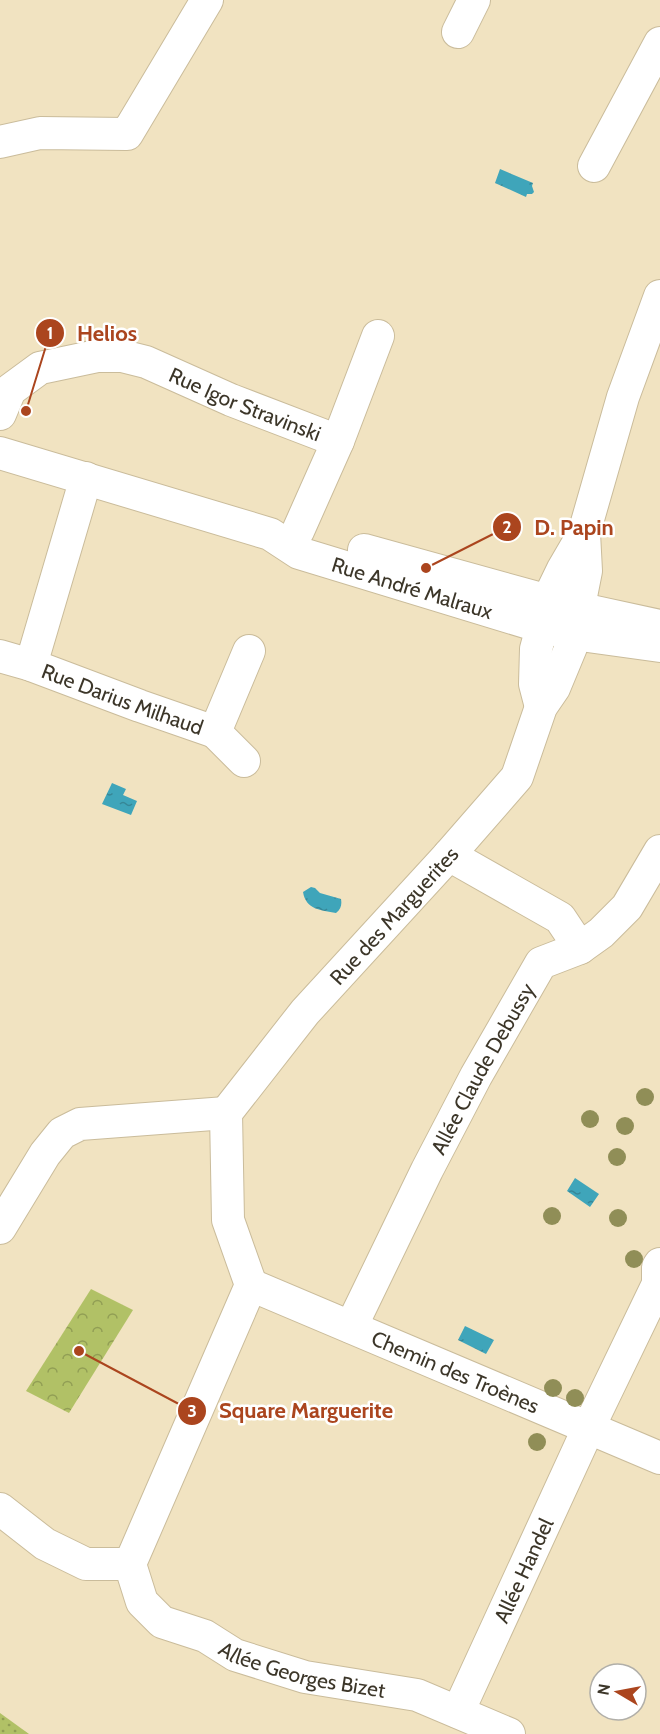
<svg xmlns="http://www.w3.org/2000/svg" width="660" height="1734" font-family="Cabin,sans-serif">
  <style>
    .grass { fill: url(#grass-dots) }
    .park { fill: url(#park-crowns) }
    .water { fill: url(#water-ripples) }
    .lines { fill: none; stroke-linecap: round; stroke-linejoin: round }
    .minor-casing { stroke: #cabc9b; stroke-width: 34 }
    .minor { stroke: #fff; stroke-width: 32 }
    .tree { fill: #908e57 }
    .labels { text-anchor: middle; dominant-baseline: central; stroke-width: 5; stroke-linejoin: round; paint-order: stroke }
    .street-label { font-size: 21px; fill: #3c3629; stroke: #fff }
    .leader { fill: none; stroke: #ab451e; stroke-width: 2 }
    .callout-dot { fill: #ab451e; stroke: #fff; stroke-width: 2 }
    .mark-label { font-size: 18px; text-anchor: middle; font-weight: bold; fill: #fff }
    .callout-label { font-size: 22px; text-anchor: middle; font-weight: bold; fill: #ab451e; stroke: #fff; stroke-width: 5; stroke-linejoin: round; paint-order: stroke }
  </style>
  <defs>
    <pattern id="grass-dots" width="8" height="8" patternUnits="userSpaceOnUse" patternTransform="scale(1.5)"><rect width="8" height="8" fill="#b1c166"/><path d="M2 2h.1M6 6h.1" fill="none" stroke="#919e54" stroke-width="1.8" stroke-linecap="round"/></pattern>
    <pattern id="park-crowns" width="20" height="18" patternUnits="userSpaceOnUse" patternTransform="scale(1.5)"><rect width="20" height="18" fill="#b1c166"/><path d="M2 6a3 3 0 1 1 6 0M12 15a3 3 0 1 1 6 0" fill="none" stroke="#919e54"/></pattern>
    <pattern id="water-ripples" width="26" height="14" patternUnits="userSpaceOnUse" patternTransform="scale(1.5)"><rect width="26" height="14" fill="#3fa5ba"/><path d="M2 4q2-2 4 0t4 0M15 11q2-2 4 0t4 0" fill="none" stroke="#368797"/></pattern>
  </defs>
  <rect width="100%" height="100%" fill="#f1e3c1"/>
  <path class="grass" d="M0 1713 29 1734H0Z"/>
  <path class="park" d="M91 1289 133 1310 69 1413 26 1391Z"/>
  <path class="water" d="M500 169 533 183 532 186 534 192 532 194H527L526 197 495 183Z
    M112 783 126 789 123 795 137 801 131 815 102 804Z
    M311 887 315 888 320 893 341 899C342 905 341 909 336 913 321 910 306 910 303 892Z
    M575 1178 599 1194 590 1207 567 1191Z
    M465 1326 494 1340 486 1354 458 1340Z"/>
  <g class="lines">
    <g class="minor-casing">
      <g id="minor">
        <path d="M458 32 474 0"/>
        <path d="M0 142 40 133 127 134 207 0"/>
        <path d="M594 166 660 43"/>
        <path id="s1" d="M0 414 10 390 40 368 97 356H122L146 362 231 400 338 441 298 531"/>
        <path d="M338 441 378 336"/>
        <path id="s2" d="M0 453 270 534 299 553 542 627 573 634 660 646"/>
        <path d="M364 550 563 605 660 626"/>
        <path id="s3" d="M0 656 31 665 140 706 215 732 249 651"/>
        <path d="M31 665 86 478"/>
        <path d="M541 707 535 684 536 649 542 627 548 600 563 569 584 533 623 397 660 296"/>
        <path d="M215 732 244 761"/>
        <path d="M449 855 560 918 580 948"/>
        <path d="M0 1228 45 1154 62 1133 80 1124 226 1113"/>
        <path id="s4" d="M251 1285 660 1458"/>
        <path id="s5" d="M351 1327 427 1170 476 1076 541 963 580 948 601 933 627 907 660 851"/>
        <path id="s6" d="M0 1509 45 1544 86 1564H130L251 1285 228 1220 226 1113 305 1012 449 855 517 777 541 707 554 688 571 647 586 571 584 533"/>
        <path id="s7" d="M130 1564 142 1602 162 1622 205 1636 235 1655 305 1677 417 1695 509 1734"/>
        <path id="s8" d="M458 1712 589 1427 658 1284V1267L660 1264"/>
      </g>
    </g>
    <use href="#minor" class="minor"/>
  </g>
  <g class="tree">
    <circle cx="645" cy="1097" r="9"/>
    <circle cx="590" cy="1119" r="9"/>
    <circle cx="625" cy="1126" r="9"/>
    <circle cx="617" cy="1157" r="9"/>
    <circle cx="552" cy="1216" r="9"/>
    <circle cx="618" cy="1218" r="9"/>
    <circle cx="634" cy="1259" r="9"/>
    <circle cx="553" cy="1388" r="9"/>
    <circle cx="575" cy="1398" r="9"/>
    <circle cx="537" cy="1442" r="9"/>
  </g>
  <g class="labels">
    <g class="street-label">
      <text stroke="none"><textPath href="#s1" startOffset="279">Rue Igor Stravinski</textPath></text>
      <text stroke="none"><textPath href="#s2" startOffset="435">Rue André Malraux</textPath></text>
      <text stroke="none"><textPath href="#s3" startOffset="130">Rue Darius Milhaud</textPath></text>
      <text stroke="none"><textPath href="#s6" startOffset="886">Rue des Marguerites</textPath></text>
      <text stroke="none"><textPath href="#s5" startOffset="290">Allée Claude Debussy</textPath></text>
      <text stroke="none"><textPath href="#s4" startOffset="222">Chemin des Troènes</textPath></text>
      <text stroke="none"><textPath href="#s8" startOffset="156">Allée Handel</textPath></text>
      <text stroke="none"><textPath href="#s7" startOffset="218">Allée Georges Bizet</textPath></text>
    </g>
  </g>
  <path class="leader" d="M26 411L50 333M426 568L507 527M79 1351L192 1411"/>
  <g class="callout-dot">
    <circle cx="26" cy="411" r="6"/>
    <circle cx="426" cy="568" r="6"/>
    <circle cx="79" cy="1351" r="6"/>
    <circle cx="50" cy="333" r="15"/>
    <circle cx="507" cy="527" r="15"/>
    <circle cx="192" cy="1411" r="15"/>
  </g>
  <g class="mark-label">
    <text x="50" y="339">1</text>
    <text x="507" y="533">2</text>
    <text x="192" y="1417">3</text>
  </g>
  <g class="callout-label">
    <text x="107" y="341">Helios</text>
    <text x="574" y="535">D. Papin</text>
    <text x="306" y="1418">Square Marguerite</text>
  </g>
  <g transform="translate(618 1692) rotate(280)"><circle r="28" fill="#ffffff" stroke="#b1afa9" stroke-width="1.5"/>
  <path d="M0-4.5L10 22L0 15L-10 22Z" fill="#ab451e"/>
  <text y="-9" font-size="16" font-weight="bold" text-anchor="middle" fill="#3c3629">N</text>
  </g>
</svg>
